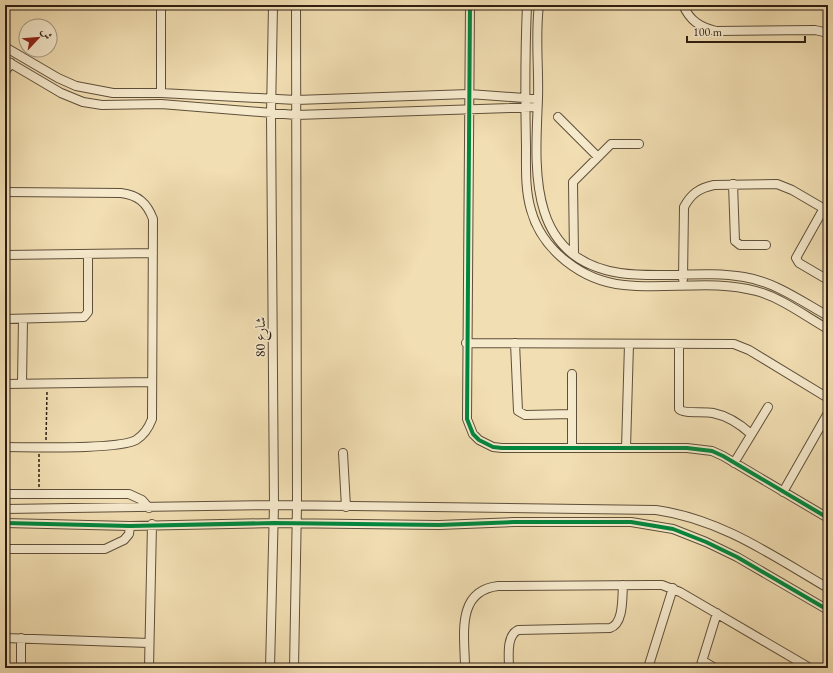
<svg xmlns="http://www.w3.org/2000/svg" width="833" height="673" font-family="'EB Garamond',Amiri,serif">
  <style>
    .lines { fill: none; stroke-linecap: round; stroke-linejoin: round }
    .minor-casing { stroke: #5f4f3a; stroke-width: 10 }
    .path { stroke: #2e1f12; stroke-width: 1.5; stroke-dasharray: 3 2; stroke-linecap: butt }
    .minor { stroke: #f6eacd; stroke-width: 8 }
    .cycleway-casing { stroke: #f6eacd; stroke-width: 6 }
    .cycleway { stroke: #00873e; stroke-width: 4 }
    .labels { text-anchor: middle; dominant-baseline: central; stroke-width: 3.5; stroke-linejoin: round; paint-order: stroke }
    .street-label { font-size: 14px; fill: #2e1f12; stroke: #f6eacd }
  </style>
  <rect width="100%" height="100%" fill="#f1deb2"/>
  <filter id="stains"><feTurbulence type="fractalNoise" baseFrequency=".005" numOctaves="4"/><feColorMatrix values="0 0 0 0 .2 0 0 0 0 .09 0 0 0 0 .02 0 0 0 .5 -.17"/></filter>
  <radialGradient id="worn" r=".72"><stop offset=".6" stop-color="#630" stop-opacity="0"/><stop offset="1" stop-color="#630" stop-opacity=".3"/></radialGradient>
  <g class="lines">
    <g class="minor-casing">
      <path id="minor" d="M161 5V93
        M470 5 467 419 473 434 479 440 493 447 502 448H687L712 451 723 456 828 518
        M527 5C525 52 525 100 526 147 526 168 525 190 531 210 542 250 582 281 624 285 667 290 713 279 756 291 782 298 805 316 828 329
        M539 5C535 36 539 67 538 99 535 170 527 259 620 273 661 279 703 270 744 277 775 282 801 301 828 316
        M683 5C690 21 700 27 716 31L815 30 828 33
        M5 47 58 78 76 86 113 93H161L296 100 469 94 538 99
        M5 60 61 93 83 102 102 105 161 104 296 115 537 107
        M5 72 11 63
        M558 117 598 157
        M733 184 735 241 740 245H766
        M5 192 121 193C138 195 147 203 153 219L152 419C149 427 144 435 136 440 118 450 30 447 5 447
        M824 208 796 258 799 263 828 280
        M574 254 573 182 611 144H639
        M5 255 153 253
        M683 279 684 207C691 194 699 188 714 185L777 184 792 190 828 211
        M5 319 84 317 88 312V254
        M466 343 734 344 749 350 828 398
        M515 343 518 411 525 415 572 414
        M679 344V409C683 414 704 411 713 413 728 416 740 424 751 434
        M22 383 23 319
        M5 384 152 382
        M572 448V374
        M626 448 629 344
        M343 453 346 507
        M734 463 768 407
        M783 492 828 413
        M5 494H129L142 500 149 508
        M5 509 274 505 656 510C721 519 773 556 828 588
        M5 523 130 526 274 523 439 525 514 522H631L673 529 706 542 737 557 828 610
        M5 549H105L124 540 129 534 130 526
        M5 638 149 643
        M703 661 715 668
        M21 668V638
        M149 668 152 524
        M270 668 274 505 271 114 273 5
        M294 668 297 505 296 5
        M465 668C465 637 455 591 498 586L650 585H662L680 592 810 668
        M509 668C509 656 506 636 518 630L610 628C624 624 622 597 623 585
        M648 668 673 588
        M700 668 717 613"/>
    </g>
    <path class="path" d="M46 440 47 392
      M39 487V454"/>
    <use href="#minor" class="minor"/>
    <g class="cycleway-casing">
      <path id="cycleway" d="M470 5 467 419 473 434 479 440 493 447 502 448H687L712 451 723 456 828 518
        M5 523 130 526 274 523 439 525 514 522H631L673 529 706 542 737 557 828 610"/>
    </g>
    <use href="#cycleway" class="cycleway"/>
  </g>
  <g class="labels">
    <g class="street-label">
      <text transform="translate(260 337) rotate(-90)">شارع 80</text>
    </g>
  </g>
  <rect width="833" height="673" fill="none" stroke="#f1deb2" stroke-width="20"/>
  <rect x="6" y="6" width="821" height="661" fill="none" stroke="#2e1f12" stroke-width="2"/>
  <rect x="10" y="10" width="813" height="653" fill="none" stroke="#2e1f12"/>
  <g transform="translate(38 38) rotate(64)"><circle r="19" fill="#f6eacd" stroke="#a69982"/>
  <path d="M0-3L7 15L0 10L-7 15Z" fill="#8f2418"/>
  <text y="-6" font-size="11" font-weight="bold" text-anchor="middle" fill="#2e1f12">ش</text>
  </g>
  <path d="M687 36v6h118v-6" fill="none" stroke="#2e1f12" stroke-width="2"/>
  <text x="693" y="36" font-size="12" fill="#2e1f12" stroke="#f6eacd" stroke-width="3" paint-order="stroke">100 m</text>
  <rect width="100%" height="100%" filter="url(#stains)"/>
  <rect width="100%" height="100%" fill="url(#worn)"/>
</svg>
